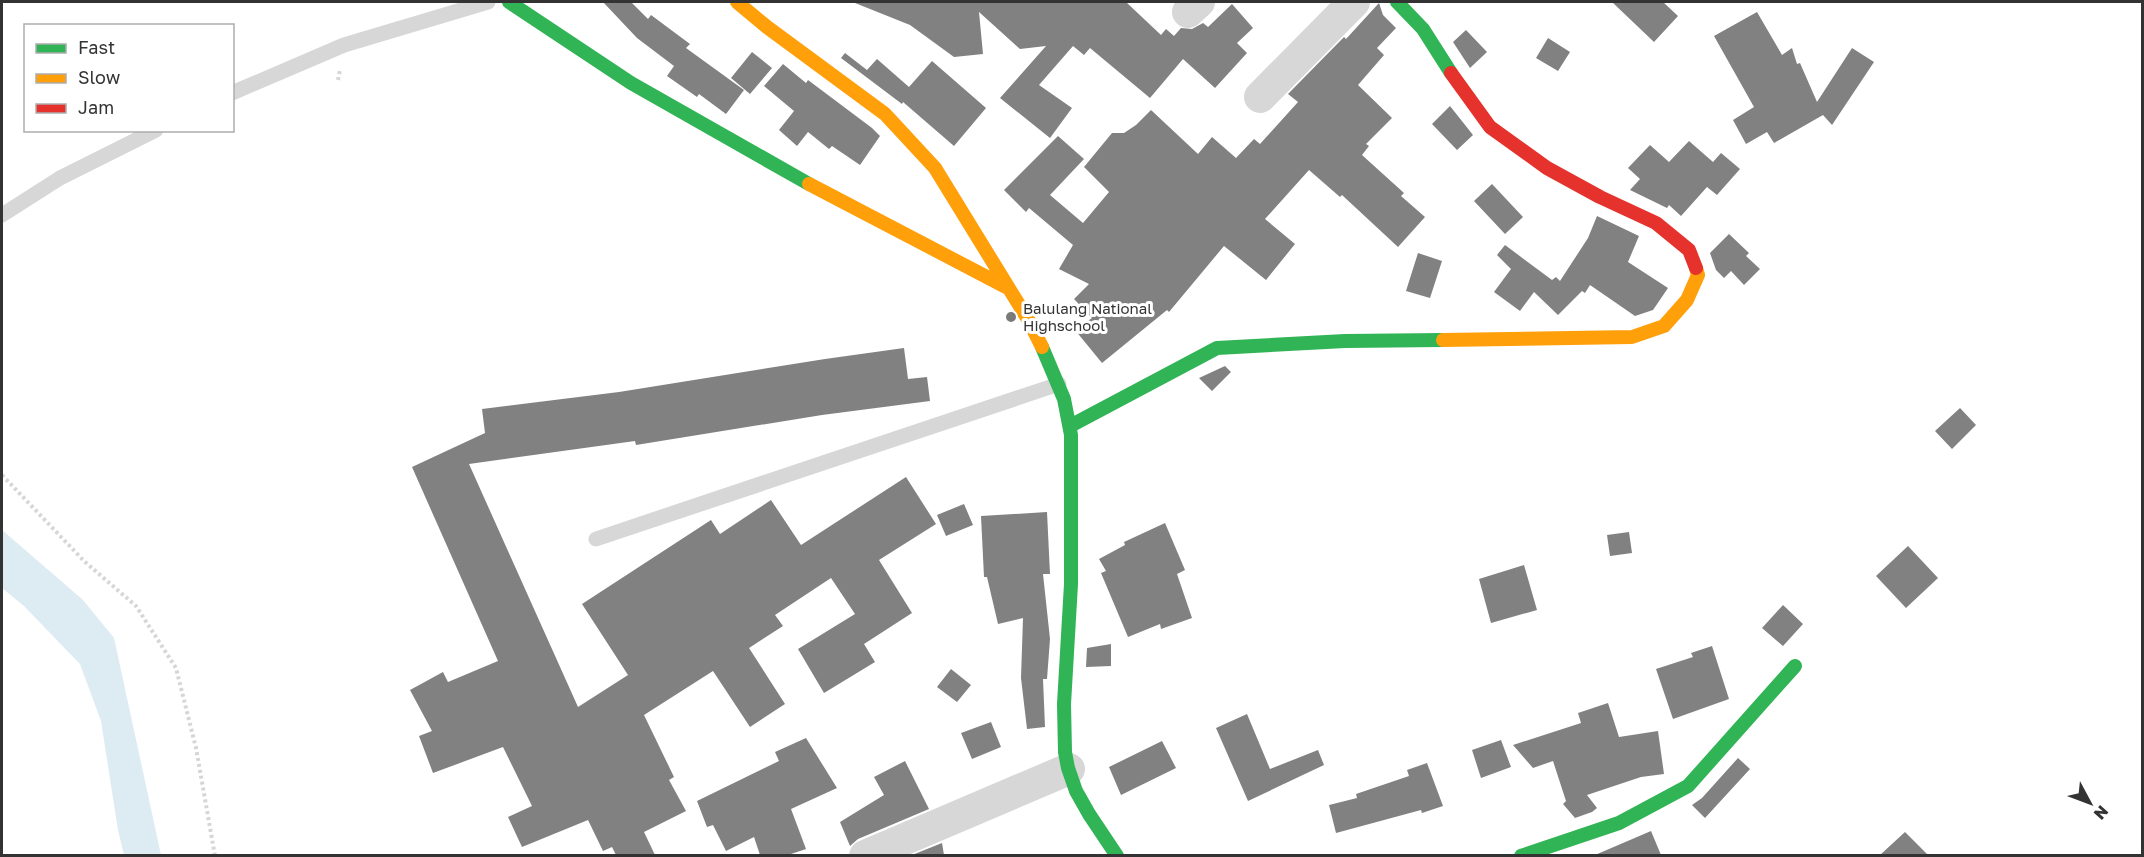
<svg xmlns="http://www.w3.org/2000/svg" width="2144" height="857" font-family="'Golos Text',sans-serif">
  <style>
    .water { fill: #ddebf3 }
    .building { fill: #818181 }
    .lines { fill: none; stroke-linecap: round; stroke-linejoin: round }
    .path { stroke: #d6d6d6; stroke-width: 4; stroke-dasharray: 3 3; stroke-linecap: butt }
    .lane { stroke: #d7d7d7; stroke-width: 15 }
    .street { stroke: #d7d7d7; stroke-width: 32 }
    .fast { stroke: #30b455; stroke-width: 14 }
    .slow { stroke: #ff9f0a; stroke-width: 14 }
    .jam { stroke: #e5322d; stroke-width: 14 }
    .poi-dot { fill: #7a7a7a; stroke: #fff; stroke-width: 2 }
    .labels { text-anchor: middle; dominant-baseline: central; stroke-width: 6; stroke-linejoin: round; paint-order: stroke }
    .poi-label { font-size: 15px; fill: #333; stroke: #fff; text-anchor: start }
  </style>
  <rect width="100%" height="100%" fill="#fff"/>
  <path class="water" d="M2 530 83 600 114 638 161 855H124L118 830 101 721 80 664 24 606 2 588Z"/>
  <path class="building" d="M603 2H631L648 19 651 15 690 44 686 48 744 90 726 114 699 94 697 97 667 76 674 66 637 38Z
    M1612 2H1663L1678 16 1654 42Z
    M855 3 1126 2 1161 35 1166 29 1174 36 1181 28 1192 29 1203 23 1208 27 1232 4 1253 28 1237 43 1247 53 1215 88 1183 59 1150 98 1090 48 1084 55 1073 46 1039 85 1072 108 1050 138 1000 98 1046 46 1020 49 979 12 983 54 954 57 910 25Z
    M1379 3 1383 15 1396 28 1377 48 1384 55 1358 85 1392 118 1366 144 1369 146 1362 155 1404 193 1401 196 1425 217 1398 247 1342 195 1340 197 1309 170 1265 219 1295 244 1266 280 1224 246 1169 312 1167 310 1102 363 1075 330 1092 318 1074 299 1089 284 1059 269 1073 245 1029 208 1026 212 1004 190 1058 136 1084 159 1050 195 1083 223 1109 192 1084 167 1112 133H1124L1136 125 1151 110 1198 154 1212 137 1236 158 1254 139 1260 144 1298 102 1288 94 1344 37 1346 39Z
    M1757 12 1782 55 1792 48 1797 64 1800 63 1817 102 1852 48 1874 62 1832 125 1823 115 1774 143 1767 132 1746 144 1733 120 1754 107 1714 36Z
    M1466 30 1487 52 1470 68 1453 42Z
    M1548 38 1570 52 1558 71 1536 58Z
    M752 52 772 68 750 94 731 78Z
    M845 53 867 70 877 59 909 87 932 61 986 108 954 146 903 102 902 104 841 58Z
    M783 64 806 83 808 80 872 128 880 136 860 165 832 146 829 149 808 132 797 146 779 130 794 111 764 86Z
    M1450 106 1473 135 1457 150 1432 124Z
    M1689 141 1713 162 1721 153 1740 169 1717 195 1707 187 1681 216 1669 205 1667 208 1630 190 1640 179 1628 168 1650 145 1669 162Z
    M1492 184 1523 217 1505 234 1474 201Z
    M1597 216 1639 236 1628 262 1668 288 1653 310 1635 316 1590 285 1585 293 1582 291 1558 315 1534 292 1520 311 1494 292 1511 269 1497 255 1505 245 1552 280 1556 277 1560 281 1588 238Z
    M1729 234 1749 253 1746 256 1760 269 1744 285 1731 271 1724 278 1716 270 1710 253Z
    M1418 253 1442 261 1430 298 1406 291Z
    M904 348 908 379 927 377 930 401 822 415 636 445 635 441 469 464 578 707 628 675 582 604 711 520 720 534 771 500 801 545 906 477 936 524 879 560 912 613 864 644 875 662 824 693 798 649 855 614 831 578 775 615 783 626 749 648 785 704 750 727 713 671 644 715 674 777 669 780 686 811 644 832 655 855H616L612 847 603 851 588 820 522 847 508 817 532 806 503 747 433 773 419 736 432 731 410 690 443 672 448 682 498 661 412 467 485 433 482 409 619 392 825 359Z
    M1225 366 1231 372 1212 391 1199 378Z
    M1960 408 1976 425 1952 449 1935 431Z
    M964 504 973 525 946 536 937 515Z
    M1047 512 1050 574H1043L1050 639 1047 679H1043L1045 727 1027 729 1021 678 1023 618 998 624 987 577H984L981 516Z
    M1165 523 1185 570 1177 574 1192 618 1161 629 1160 624 1128 637 1101 573 1106 571 1099 559 1125 545 1124 542Z
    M1629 532 1632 553 1610 556 1607 535Z
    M1908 546 1938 578 1906 608 1876 576Z
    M1524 565 1537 610 1491 623 1479 579Z
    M1783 605 1803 624 1783 646 1762 628Z
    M1111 644V666L1086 667 1087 648Z
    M1712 646 1729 699 1673 719 1656 669 1693 657 1691 653Z
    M951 669 971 685 957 702 937 687Z
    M1608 703 1619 737 1658 731 1664 774 1641 777 1587 795 1597 808 1592 812 1575 818 1563 804 1566 801 1553 761 1533 768 1513 745 1581 723 1578 713Z
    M1247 714 1270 769 1318 750 1324 765 1248 801 1216 728Z
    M991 722 1001 747 972 759 961 733Z
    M806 738 837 788 791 809 806 849 788 855H760L754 837 726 851 713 825 707 827 697 801 779 761 775 752Z
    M1501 740 1511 767 1481 778 1472 750Z
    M1162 741 1176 768 1121 795 1109 767Z
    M1738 758 1750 769 1705 818 1692 805 1702 798Z
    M905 761 929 809 858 839 850 846 840 822 884 795 874 777Z
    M1427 763 1443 806 1422 813 1421 810 1336 833 1329 805 1357 798 1356 794 1409 776 1407 770Z
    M1651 831 1661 855H1595Z
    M1905 832 1928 855H1880Z
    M942 843 944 855H912Z"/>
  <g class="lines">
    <path class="path" d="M338 80 340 70
      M2 475 84 561 136 606 176 668 196 748 215 856"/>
    <path class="lane" d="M232 93 344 45 488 2
      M2 215 60 178 156 130
      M596 539 1059 384"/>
    <path class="street" d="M1188 12 1199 2
      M1260 97 1354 2
      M865 856 1069 769"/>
    <path class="fast" d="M509 2 631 83 809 184
      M1397 2 1423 29 1451 73
      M1042 347 1064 399 1071 435V584L1064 704 1065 752 1068 768 1076 791 1089 814 1117 856
      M1070 426 1217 348 1345 341 1443 340
      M1521 856 1619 823 1688 786 1795 666"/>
    <path class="slow" d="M737 2 767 27 885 114 935 168 1029 321 1042 347
      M809 184 1006 287
      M1443 340 1632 337 1664 326 1687 300 1698 275 1696 268"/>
    <path class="jam" d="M1451 73 1490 127 1547 168 1600 197 1656 223 1689 250 1696 268"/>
  </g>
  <circle class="poi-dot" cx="1011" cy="317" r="6"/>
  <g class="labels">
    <g class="poi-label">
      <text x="1023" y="308">Balulang National<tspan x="1023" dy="17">Highschool</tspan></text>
    </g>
  </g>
  <rect width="2144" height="857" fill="none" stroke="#333333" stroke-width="6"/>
  <rect x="24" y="24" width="210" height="108" fill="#ffffff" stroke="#adadad" stroke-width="1.5"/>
  <rect x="36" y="44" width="30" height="9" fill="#30b455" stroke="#adadad" stroke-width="1.5"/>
  <text x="78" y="54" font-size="18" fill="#333333">Fast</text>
  <rect x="36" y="74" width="30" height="9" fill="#ff9f0a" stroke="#adadad" stroke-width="1.5"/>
  <text x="78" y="84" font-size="18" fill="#333333">Slow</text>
  <rect x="36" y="104" width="30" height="9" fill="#e5322d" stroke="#adadad" stroke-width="1.5"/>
  <text x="78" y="114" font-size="18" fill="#333333">Jam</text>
  <g transform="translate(2090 803) rotate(131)" stroke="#ffffff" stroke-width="4.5" paint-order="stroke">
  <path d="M0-4.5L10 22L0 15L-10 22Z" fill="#333333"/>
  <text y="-9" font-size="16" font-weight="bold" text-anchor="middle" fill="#333333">N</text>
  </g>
</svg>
